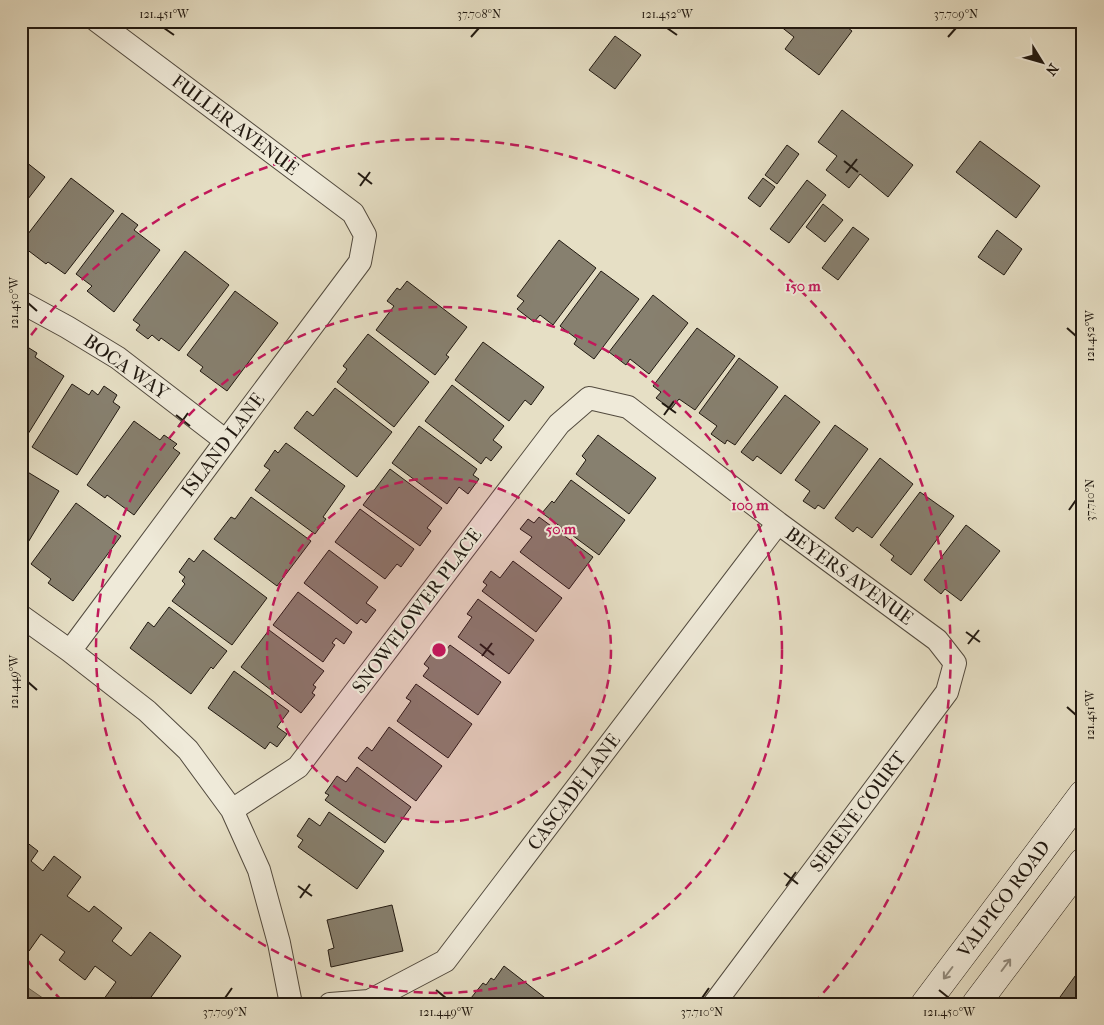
<svg xmlns="http://www.w3.org/2000/svg" width="1104" height="1025" font-family="'IM FELL French Canon',serif">
  <style>
    .water { fill: #a39c88; stroke: #6f6858 }
    .building { fill: #87806f; stroke: #211911 }
    .lines { fill: none; stroke-linecap: round; stroke-linejoin: round }
    .minor-casing { stroke: #524a3e; stroke-width: 24 }
    .secondary-casing { stroke: #211911; stroke-width: 29 }
    .minor { stroke: #efead9; stroke-width: 22 }
    .secondary { stroke: #efead9; stroke-width: 28 }
    .oneway { stroke: #928c7f }
    .ticks { fill: none; stroke: #211911; stroke-width: 2 }
    .ring { fill: none; stroke: #c2185b; stroke-width: 2.5; stroke-dasharray: 9 6 }
    .labels { text-anchor: middle; dominant-baseline: central; stroke-width: 4; stroke-linejoin: round; paint-order: stroke }
    .street-label { font-size: 19px; fill: #211911; stroke: #efead9 }
    .centre { fill: #c2185b; stroke: #efead9; stroke-width: 2.5 }
    .ring-label { font-size: 15px; text-anchor: middle; font-weight: bold; fill: #c2185b; stroke: #efead9; stroke-width: 4; stroke-linejoin: round; paint-order: stroke }
    .neatline { fill: none; stroke: #211911; stroke-width: 2 }
    .ticks-label { font-size: 12px; text-anchor: middle; fill: #211911 }
  </style>
  <rect width="100%" height="100%" fill="#e6dfc5"/>
  <filter id="stains"><feTurbulence type="fractalNoise" baseFrequency=".004" numOctaves="4"/><feColorMatrix values="0 0 0 0 .2 0 0 0 0 .09 0 0 0 0 .02 0 0 0 .5 -.17"/></filter>
  <radialGradient id="worn" r=".72"><stop offset=".6" stop-color="#630" stop-opacity="0"/><stop offset="1" stop-color="#630" stop-opacity=".3"/></radialGradient>
  <path class="water" d="M21 983 50 1003 56 997 66 1004H21Z"/>
  <path class="building" d="M658 21H672L667 28Z
    M776 21H839L852 31 819 75 785 49 794 37 775 22Z
    M615 36 641 55 615 89 589 70Z
    M842 110 913 165 888 197 860 174 849 188 826 170 837 156 818 142Z
    M980 141 1040 186 1016 218 956 172Z
    M787 145 799 154 777 184 765 175Z
    M21 158 45 177 21 208Z
    M71 178 114 211 65 274 48 262 46 264 21 245V243Z
    M763 178 775 187 760 207 748 198Z
    M807 180 826 195 789 243 770 229Z
    M823 204 843 220 825 242 806 227Z
    M122 213 138 225 134 230 160 250 114 312 87 291 92 286 76 274Z
    M853 227 869 239 838 280 822 268Z
    M997 230 1022 249 1004 275 978 257Z
    M559 240 596 268 553 325 540 315 534 322 517 309 524 301 517 296Z
    M185 251 229 285 179 351 161 338 159 341 152 335 148 339 136 330 140 325 133 320Z
    M601 271 639 299 594 359 574 344 577 339 560 326Z
    M407 281 467 327 446 355 449 357 435 375 376 330 394 306 387 301 397 288 400 290Z
    M235 291 278 323 227 391 200 371 203 367 187 355Z
    M653 295 688 323 649 374 630 359 626 365 609 352Z
    M697 328 735 356 695 410 679 399 671 409 656 398 661 392 653 386Z
    M368 334 429 382 394 427 337 382 347 369 343 366Z
    M483 342 544 387 531 405 525 400 509 421 455 380Z
    M21 343 37 353 35 357 64 376 23 442 21 441Z
    M739 358 778 387 735 445 727 440 725 444 711 434 717 426 699 413Z
    M72 384 89 395 92 390 98 395 104 386 117 395 113 402 120 407 77 475 32 447Z
    M452 385 504 426 493 440 502 447 491 461 486 457 481 464 425 421Z
    M335 388 392 432 357 477 294 428 307 411 313 416Z
    M785 395 820 422 781 474 757 456 753 461 741 452Z
    M134 421 160 440 164 435 177 444 173 448 180 453 134 515 107 495 105 498 87 485Z
    M835 425 868 449 824 509 818 505 815 509 803 501 810 491 795 480Z
    M419 426 477 469 473 475 479 479 468 494 459 487 447 504 392 463Z
    M598 435 656 478 629 514 576 474 586 460 582 456Z
    M286 443 345 486 323 517 326 519 315 534 255 490 270 470 264 466 275 450 278 453Z
    M880 458 913 484 872 538 857 527 853 532 835 518Z
    M21 468 59 491 21 554Z
    M390 469 442 508 427 528 431 531 420 546 363 505Z
    M571 480 625 520 599 555 542 513 552 501 554 503Z
    M920 492 954 516 911 575 891 560 894 556 880 545Z
    M251 497 311 541 277 586 214 539 231 517 235 519Z
    M76 503 121 536 73 601 48 583 51 579 31 564Z
    M360 509 414 549 401 567 397 564 385 579 335 542Z
    M539 517 593 557 569 589 520 552 532 537 520 529 528 519 534 523Z
    M966 525 1000 551 961 601 945 589 941 594 924 580Z
    M203 550 267 598 232 645 172 601 185 584 182 581 185 577 179 572 189 558 194 562Z
    M329 550 378 587 366 603 376 610 366 623 361 619 357 624 304 583Z
    M513 561 562 598 536 632 482 591 487 585 483 582 491 571 500 578Z
    M298 592 352 632 344 644 336 638 332 643 335 645 323 662 273 625Z
    M478 599 534 640 509 674 458 637 472 617 467 614Z
    M169 607 227 651 213 669 211 667 191 694 130 648 148 622 154 627Z
    M269 630 324 671 313 685 316 687 312 693 315 695 301 713 241 667Z
    M450 645 501 682 478 715 423 676 429 668 424 664 432 653 439 659Z
    M234 671 289 711 277 727 287 734 277 747 270 742 265 749 208 708Z
    M416 684 472 724 448 758 397 721 411 701 406 698Z
    M389 727 442 766 416 801 358 758 367 747 372 751Z
    M357 767 411 807 385 843 325 800 329 795 325 793 337 776 346 782Z
    M329 812 384 851 357 889 298 847 303 840 297 836 309 818 320 826Z
    M21 838 38 851 31 861 43 871 54 856 81 877 67 896 89 912 94 906 122 928 112 941 131 956 150 932 181 956 146 1004H139L131 997 126 1004H102L101 1003 116 982 95 966 85 980 59 960 65 952 41 934 29 951 21 945Z
    M392 905 403 951 331 967 328 950 334 948 327 920Z
    M1083 965V1004H1055Z
    M504 966 553 1004H479L471 998 483 983 486 985 491 978 494 980Z"/>
  <g class="lines">
    <g class="minor-casing">
      <path id="minor" d="M21 302 67 327 118 358 226 441
        M21 616 70 651 147 711 188 750 232 810 259 870 279 943 291 1004
        M70 651 226 441 360 262 365 235 353 213 97 21
        M232 810 298 767 559 424 589 398 628 407 778 523 937 640 955 663 947 692 714 1004
        M330 1004 369 1001 445 961 778 523"/>
    </g>
    <g class="secondary-casing">
      <path id="secondary" d="M925 1004 1083 794
        M976 1004 1083 862"/>
    </g>
    <use href="#minor" class="minor"/>
    <use href="#secondary" class="secondary"/>
  </g>
  <defs><path id="oneway-shaft" d="M-6 0H5M1.5-3L5.5 0L1.5 3" fill="none" stroke-width="1.6" stroke-linecap="round" stroke-linejoin="round" transform="scale(1.25)"/></defs>
  <g class="oneway">
    <use href="#oneway-shaft" transform="translate(1006 965) rotate(-53)"/>
    <use href="#oneway-shaft" transform="translate(948 973) rotate(127)"/>
  </g>
  <path class="ticks" d="M164 28 174 35M667 28 677 35M471 37 479 28M948 37 956 28M844 161 858 172M358 173 372 184M846 173 857 159M360 186 370 172M28 303 37 311M1067 328 1076 336M662 403 676 413M176 415 190 426M664 415 674 401M178 427 188 413M1069 510 1076 500M966 632 980 642M480 644 494 655M968 644 979 630M482 656 492 643M28 682 37 690M1067 707 1076 715M784 873 798 884M298 886 312 896M786 886 796 872M300 898 310 884M436 990 446 998M939 990 949 998M225 998 232 988M702 998 709 988"/>
  <circle cx="439" cy="650" r="172" fill="#c2185b" fill-opacity=".12"/>
  <g class="ring">
    <circle cx="439" cy="650" r="172"/>
    <circle cx="439" cy="650" r="343"/>
    <path d="M62 1001A515 515 0 0 1 22 953M22 347A515 515 0 1 1 816 1001"/>
  </g>
  <g class="labels">
    <g class="street-label">
      <text transform="translate(235 125) rotate(37)">FULLER AVENUE</text>
      <text transform="translate(126 367) rotate(35)">BOCA WAY</text>
      <text transform="translate(223 445) rotate(-53)">ISLAND LANE</text>
      <text transform="translate(849 576) rotate(36)">BEYERS AVENUE</text>
      <text transform="translate(417 611) rotate(-53)">SNOWFLOWER PLACE</text>
      <text transform="translate(574 792) rotate(-53)">CASCADE LANE</text>
      <text transform="translate(858 812) rotate(-53)">SERENE COURT</text>
      <text transform="translate(1004 899) rotate(-53)">VALPICO ROAD</text>
    </g>
  </g>
  <circle cx="439" cy="650" r="8" class="centre"/>
  <g class="ring-label">
    <text x="803" y="291">150 m</text>
    <text x="750" y="510">100 m</text>
    <text x="561" y="534">50 m</text>
  </g>
  <rect width="1104" height="1025" fill="none" stroke="#e6dfc5" stroke-width="55"/>
  <g transform="translate(1042 62) rotate(127)" stroke="#efead9" stroke-width="4" paint-order="stroke">
  <path d="M0-4L9 19L0 12L-9 19Z" fill="#211911"/>
  <text y="-8" font-size="14" font-weight="bold" text-anchor="middle" fill="#211911">N</text>
  </g>
  <rect x="28" y="28" width="1048" height="970" class="neatline"/>
  <g class="ticks-label">
    <text x="164" y="18">121.451°W</text>
    <text x="479" y="18">37.708°N</text>
    <text x="667" y="18">121.452°W</text>
    <text x="956" y="18">37.709°N</text>
    <text transform="translate(14 303) rotate(-90)" y="4">121.450°W</text>
    <text transform="translate(1090 336) rotate(-90)" y="4">121.452°W</text>
    <text transform="translate(1090 500) rotate(-90)" y="4">37.710°N</text>
    <text transform="translate(14 682) rotate(-90)" y="4">121.449°W</text>
    <text transform="translate(1090 715) rotate(-90)" y="4">121.451°W</text>
    <text x="225" y="1016">37.709°N</text>
    <text x="446" y="1016">121.449°W</text>
    <text x="702" y="1016">37.710°N</text>
    <text x="949" y="1016">121.450°W</text>
  </g>
  <rect width="100%" height="100%" filter="url(#stains)"/>
  <rect width="100%" height="100%" fill="url(#worn)"/>
</svg>
